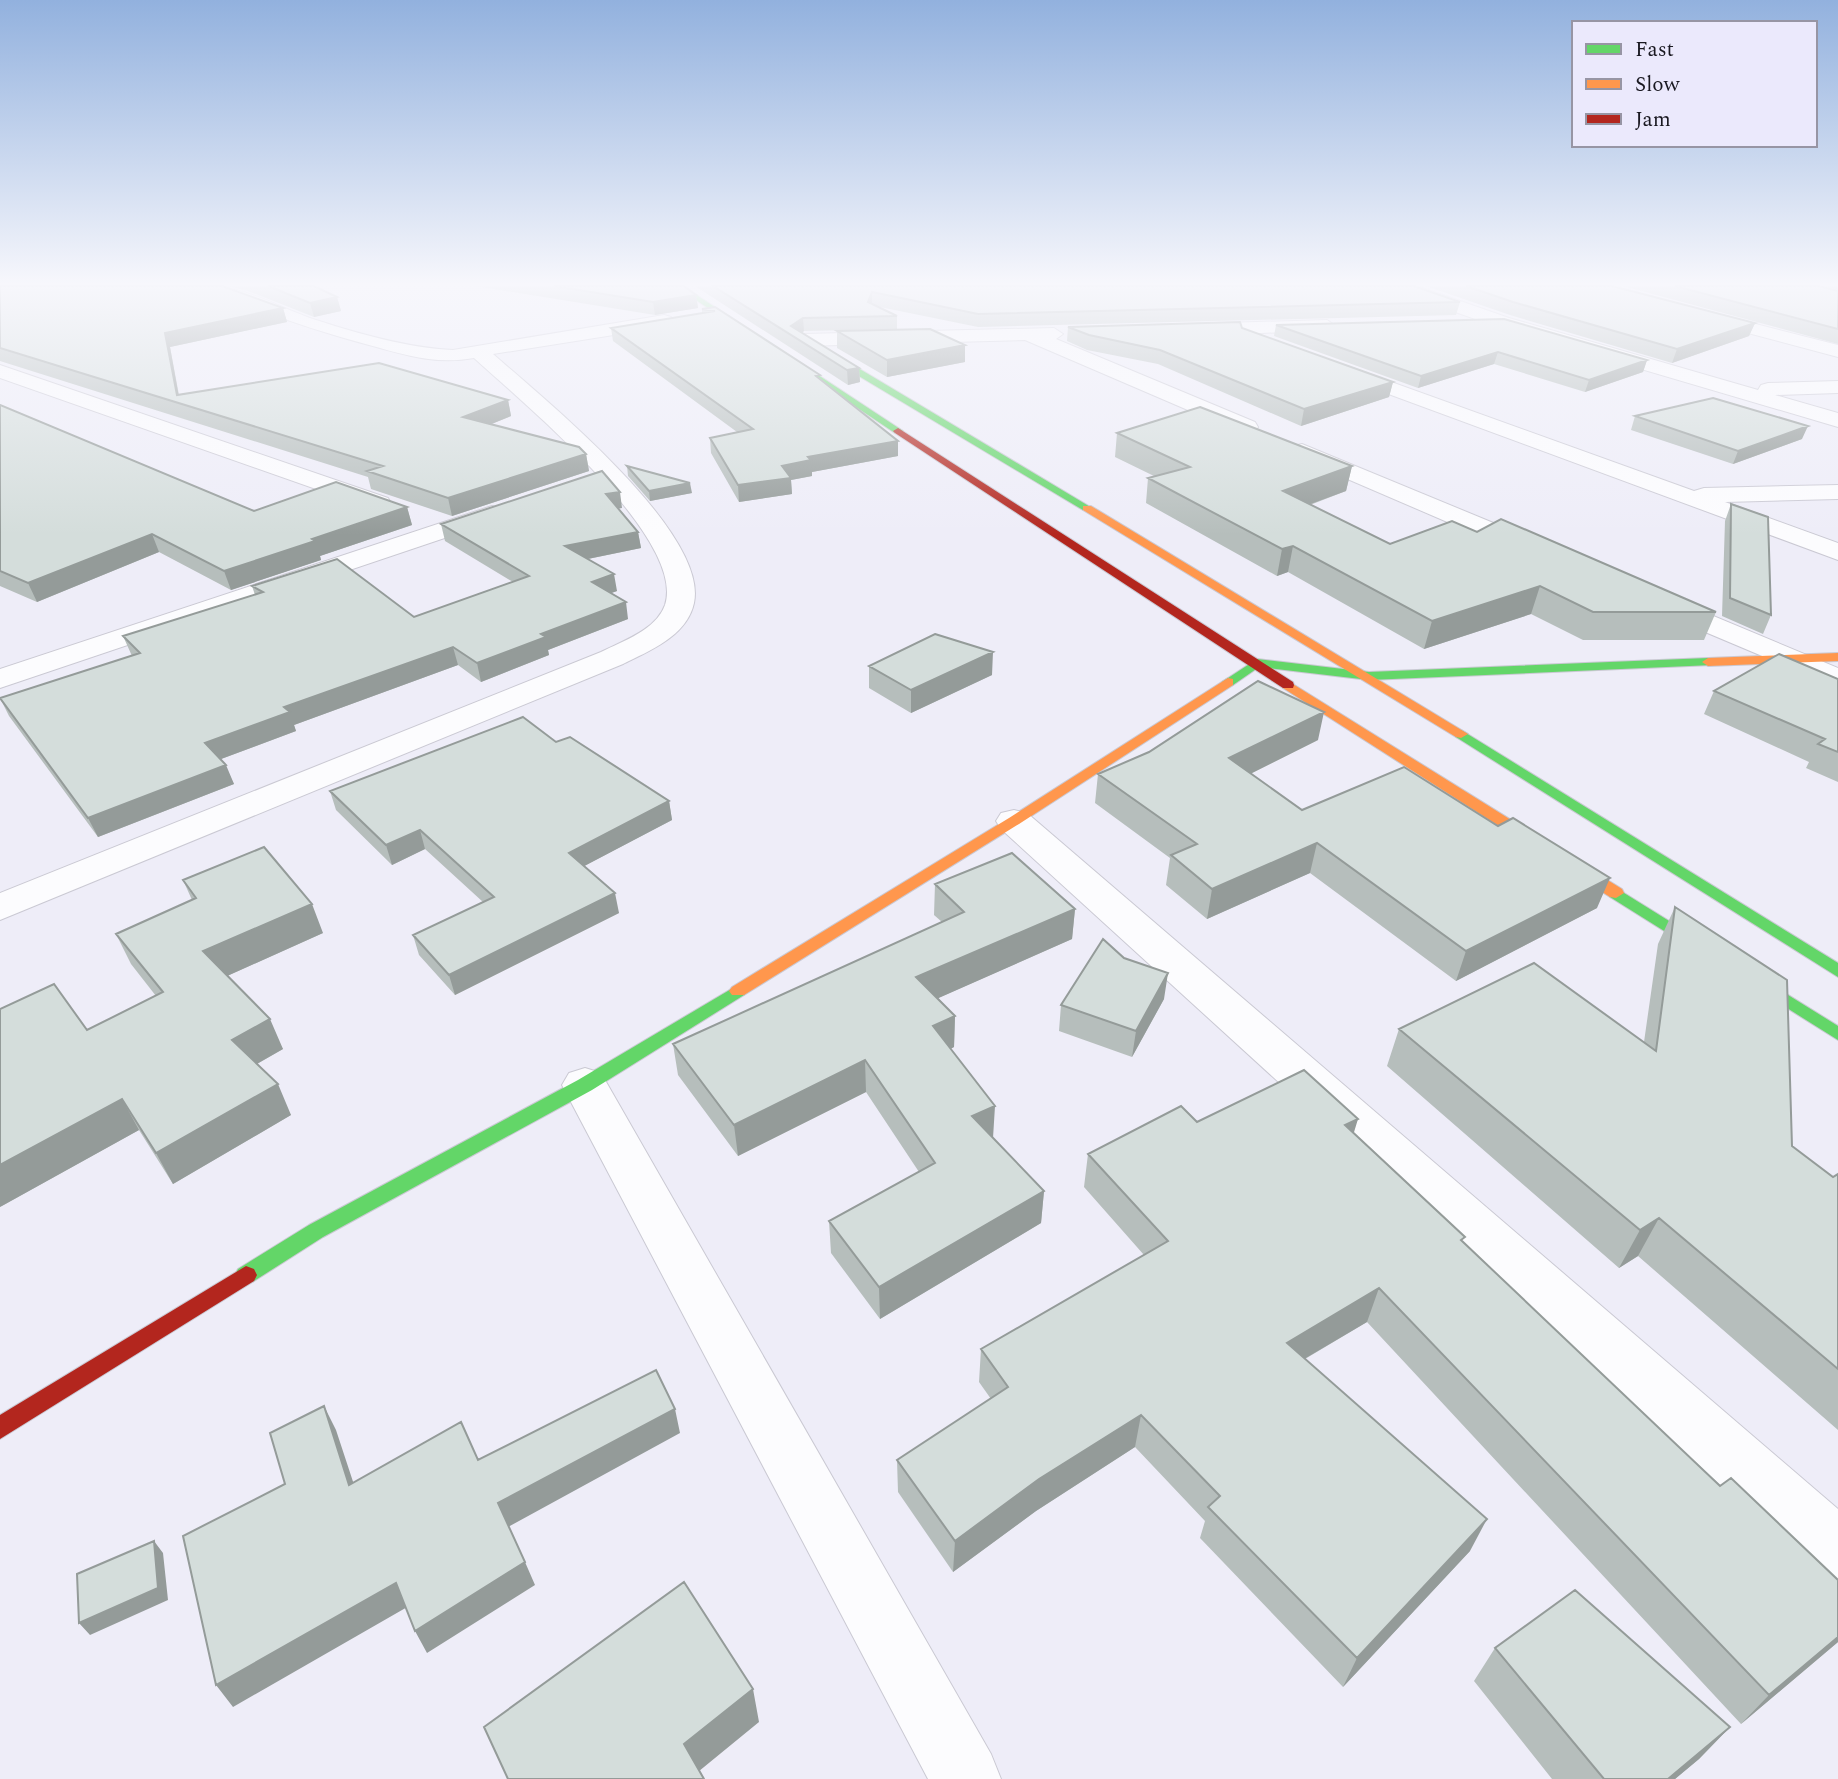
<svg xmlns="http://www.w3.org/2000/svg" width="1838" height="1779" font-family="Spectral,serif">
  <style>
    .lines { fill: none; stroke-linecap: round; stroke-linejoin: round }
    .street-casing { stroke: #cac9d3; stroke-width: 2 }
    .fast-casing { stroke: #cac9d3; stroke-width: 2 }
    .slow-casing { stroke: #cac9d3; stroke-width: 2 }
    .jam-casing { stroke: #cac9d3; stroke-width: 2 }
    .street { fill: #fcfcfe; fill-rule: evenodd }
    .fast { fill: #63d668; fill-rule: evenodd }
    .slow { fill: #ff974d; fill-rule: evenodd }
    .jam { fill: #b3261e; fill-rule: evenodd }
    .wall { fill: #b6bebc }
    .shaded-wall { fill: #949b99 }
    .building { fill: #d4dddb; stroke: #949b99; stroke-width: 2 }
  </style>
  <rect width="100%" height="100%" fill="#eeedf8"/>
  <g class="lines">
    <g class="street-casing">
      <path id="street" d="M204 286C246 286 277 307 316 320 359 334 408 348 453 350L664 315 671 317 673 321 671 325 664 327 493 354C543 398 709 532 694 603 687 636 649 651 623 664L0 920V893L601 652C623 641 656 630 665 605 687 538 520 400 474 358 436 365 405 355 369 345 313 330 260 311 206 290Z
        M1391 286H1417L1509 318 1758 390 1761 385 1768 383 1838 381V393L1775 395 1838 413V427L1495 326 1393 290Z
        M1701 310 1838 345V357L1695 319 1692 315 1695 311Z
        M1327 320 1336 326 1334 330 1191 336 1182 330 1191 324Z
        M1054 328 1063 334 1056 339 1255 422 1258 427 1255 432H1239L1025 340 804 346 794 340 804 334Z
        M0 365 388 498 391 503 388 508 379 510 370 508 0 378Z
        M1344 365 1694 491 1704 488 1838 485V499L1725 502 1838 543V560L1337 375 1334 371 1337 367Z
        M1302 444 1542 543 1546 549 1542 555 1533 557 1524 555 1294 456 1291 451 1294 446Z
        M492 506 501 509 505 514 501 519 0 688V669Z
        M1663 595 1838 668V688L1653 610 1649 604 1653 598Z
        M1014 810 1027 813 1838 1509V1581L1816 1572 1001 829 996 821 1001 813Z
        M585 1068 601 1073 991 1754 1001 1779H928L562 1085 569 1073Z"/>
    </g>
    <g class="fast-casing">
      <path id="fast" d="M675 286H683L903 431 895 433Z
        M812 344H818L1092 508 1083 510 812 348Z
        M1708 658 1712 659V665L1369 680 1259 667 1233 685 1228 686 1222 682 1257 659 1369 672Z
        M1461 730 1838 963V977L1456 737 1454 734Z
        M1616 888 1838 1026V1040L1610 897 1608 893Z
        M738 985 744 987 747 991 744 995 592 1090 323 1237 254 1281 246 1284 238 1281 235 1275 238 1269 309 1225 578 1080Z"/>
    </g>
    <g class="slow-casing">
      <path id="slow" d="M1083 506H1091L1468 734 1461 738 1456 737 1083 510Z
        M1838 653V661L1708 666 1702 662 1708 658Z
        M1228 678 1233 679V685L1019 824 744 995H732L729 991 732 987 1009 818Z
        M1288 681 1622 889 1624 893 1616 898 1610 897 1283 688 1282 685Z"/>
    </g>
    <g class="jam-casing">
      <path id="jam" d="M898 428 1293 682 1294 685 1293 688H1283L895 433 893 431Z
        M246 1266 254 1269 257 1275 254 1281 0 1439V1415Z"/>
    </g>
    <use href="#street" class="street"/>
    <use href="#fast" class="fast"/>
    <use href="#slow" class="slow"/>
    <use href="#jam" class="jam"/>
  </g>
  <path class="wall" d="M0 286 283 308 287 322 170 347 179 395 508 400 511 416 491 424 586 454 589 471 452 516 371 489 368 477 0 361Z
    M229 286H314L337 297 341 311 314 317 248 291Z
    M475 286H684L696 295 698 308 655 315Z
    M695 286H1414L1460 302 1456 315 978 327 875 306 897 316V329L804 331 802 333 859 368 860 382 848 385Z
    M1426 286H1612L1755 323 1749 336 1672 363 1510 315Z
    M1623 286H1819L1838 291V344Z
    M1826 286H1838V290Z
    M715 307 820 379 898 456 812 472V476L791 480 792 494 739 502 711 453 710 438 737 432 613 341 611 328 702 313V309Z
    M1276 325 1647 360 1643 372 1585 392 1494 364 1418 388 1274 336Z
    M1068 327 1242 328 1393 382 1389 397 1301 426 1158 364 1087 350 1067 341Z
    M837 331 965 345V362L887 377 837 348Z
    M0 405 254 511 407 507 412 525 320 556 321 560 231 590 159 552 37 602 0 586Z
    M1635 416 1802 439 1733 464 1631 430Z
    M1117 433 1352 466 1346 491 1310 505 1390 544 1477 532 1716 612 1704 640H1583L1531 614 1424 649 1288 572 1277 576 1146 503 1148 478 1154 476 1115 457Z
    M627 466 692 493 650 501 628 476Z
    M1731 504 1771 615 1763 634 1722 616 1725 521Z
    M618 508 638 532 641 548 588 559 617 591 611 593 628 619 548 650 549 655 481 682 458 665 294 725 296 731 221 759 234 784 98 837 9 716 0 698 132 656 123 636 255 595 252 586 414 617 513 582 445 541 441 524 622 508Z
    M869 666 992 675 911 713 869 688Z
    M1838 679V782L1806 768 1809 762 1704 714 1714 691Z
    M1318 740 1250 774 1302 810 1597 908 1456 981 1310 873 1207 919 1166 885 1170 858 1095 803 1098 774Z
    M556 742 669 801 672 820 584 866 619 913 455 995 419 955 413 935 483 902 425 849 392 865 336 810 330 791Z
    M183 880 323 933 227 976 283 1049 257 1064 291 1115 173 1184 139 1130 0 1207 156 996 131 964 116 934 192 900Z
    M935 884 1075 909 1072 939 938 998 955 1016 954 1047 950 1049 993 1138 1044 1191 1041 1223 880 1319 831 1253 829 1221 919 1172 866 1092 738 1156 678 1075 673 1044 942 922 934 915Z
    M1675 907 1792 1146 1833 1177 1838 1174V1430L1638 1256 1619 1268 1387 1066 1399 1029 1644 1042 1658 944Z
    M1164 999 1132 1057 1059 1031 1061 1005Z
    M1197 1122 1354 1133 1463 1242 1838 1642 1741 1724 1367 1322 1305 1359 1470 1551 1343 1687 1200 1538 1205 1521 1135 1447 1036 1511 953 1572 898 1492 897 1460 991 1399 979 1382 981 1349 1144 1255 1084 1187 1088 1154Z
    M1495 1648 1730 1727 1699 1759 1675 1779H1552L1474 1681Z"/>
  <path class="shaded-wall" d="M872 292V305L868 302Z
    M696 295 698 308 655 315 653 302Z
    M337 297 341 311 314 317 310 303Z
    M283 308 287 322 170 347 180 403 177 395 165 333Z
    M803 318 804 331 795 337 791 326Z
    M1755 323 1749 336 1672 363 1677 349Z
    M965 345V362L887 377V360Z
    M1498 352 1494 364 1418 388 1421 376Z
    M1647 360 1643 372 1585 392 1589 380Z
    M859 368 860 382 848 385 847 370Z
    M1393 382 1389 397 1301 426 1304 409Z
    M508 400 511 416 467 434 463 417Z
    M1808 426 1802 439 1733 464 1738 451Z
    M898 441V456L812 472V476L791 480 792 494 739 502 738 485 782 466 808 457Z
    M586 454 589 471 452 516 448 498Z
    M1352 466 1346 491 1278 516 1283 491Z
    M690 483 692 493 650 501 649 491Z
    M620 492 622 508 608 510 606 494Z
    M407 507 412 525 320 556 321 560 231 590 224 571 312 539Z
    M638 532 641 548 568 563 565 546Z
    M152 534 159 552 37 602 28 583Z
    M1293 546 1288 572 1277 576 1282 549Z
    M614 574 617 591 595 599 592 582Z
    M1540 586 1531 614 1424 649 1432 621Z
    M626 602 628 619 548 650 549 655 481 682 477 663 541 634Z
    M453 647 458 665 294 725 296 731 213 762 205 743 284 707Z
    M993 652 992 675 911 713V690Z
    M1324 712 1318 740 1224 787 1229 758Z
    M226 765 234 784 98 837 88 818Z
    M669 801 672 820 573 872 569 853Z
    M420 830 425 849 392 865 386 845Z
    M1317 843 1310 873 1207 919 1212 889Z
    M1610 878 1597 908 1456 981 1466 951Z
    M615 893 619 913 455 995 449 975Z
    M312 904 323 933 216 981 203 951Z
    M1075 909 1072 939 916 1008V977Z
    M1168 973 1164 999 1132 1057 1136 1031Z
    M955 1016 954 1047 933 1058V1026Z
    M270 1019 283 1049 246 1070 232 1040Z
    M865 1060 866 1092 738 1156 734 1125Z
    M278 1084 291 1115 173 1184 156 1153Z
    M122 1099 139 1130 0 1207V1165Z
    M995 1106 993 1138 972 1116Z
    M1358 1119 1348 1152 1345 1125Z
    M1044 1191 1041 1223 880 1319 879 1287Z
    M1659 1218 1638 1256 1619 1268 1640 1230Z
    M1379 1288 1367 1322 1277 1375 1287 1343Z
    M324 1406 336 1430 362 1509 349 1485Z
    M675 1409 680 1433 508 1527 498 1503Z
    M1141 1415 1135 1447 1036 1511 953 1572 955 1541 1039 1479Z
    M1487 1519 1470 1551 1343 1687 1357 1658Z
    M154 1541 163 1553 168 1600 90 1635 79 1623Z
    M525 1562 535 1585 427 1653 415 1631Z
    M396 1583 409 1606 233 1707 216 1685Z
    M1838 1637V1642L1741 1724 1769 1695Z
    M753 1689 759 1722 693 1776 684 1744Z
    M1730 1727 1699 1759 1675 1779H1668Z"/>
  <path class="building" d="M0 286H222L283 308 165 333 177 395 379 363 508 400 463 417 579 447 586 454 448 498 367 471 383 466 0 348Z
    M268 286H314L337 297 310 303Z
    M554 286H684L696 295 653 302Z
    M713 286H1414L1460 302 978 314 872 292 868 302 897 316 803 318 791 326 859 368 847 370Z
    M1466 286H1612L1755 323 1677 349 1513 302Z
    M1675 286H1819L1838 291V329Z
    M715 307 820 375 816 376 898 441 808 457 811 460 782 466 791 478 738 485 710 438 753 429 611 328 715 311 702 309Z
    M1504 319 1647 360 1589 380 1498 352 1421 376 1276 325Z
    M1240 322 1242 328 1393 382 1304 409 1160 350 1089 335 1068 327Z
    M930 329 965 345 887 360 837 331Z
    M1713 398 1808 426 1738 451 1635 416Z
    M0 405 254 511 336 482 407 507 312 539 315 541 224 571 152 534 28 583 0 571Z
    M1200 407 1352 466 1283 491 1390 544 1452 521 1477 532 1501 519 1716 612H1593L1540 586 1432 621 1293 546 1282 549 1148 478 1190 467 1117 433Z
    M627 466 690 483 649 491Z
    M602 471 620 492 606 494 638 532 565 546 614 574 592 582 626 602 541 634 546 637 477 663 453 647 284 707 290 712 205 743 226 765 88 818 0 698 140 653 123 636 263 592 252 586 337 559 414 617 529 576 441 524Z
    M1731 504 1768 517 1771 615 1730 598Z
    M935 634 993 652 911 690 869 666Z
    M1779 654 1838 679V752L1818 744 1825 739 1714 691Z
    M1258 681 1324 712 1229 758 1302 810 1404 767 1498 826 1513 818 1610 878 1466 951 1317 843 1212 889 1171 855 1197 844 1098 774 1149 752Z
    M523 717 556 742 570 737 669 801 569 853 615 893 449 975 413 935 494 897 420 830 386 845 330 791Z
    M264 847 312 904 203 951 270 1019 232 1040 278 1084 156 1153 122 1099 0 1165V1009L54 984 87 1030 163 992 116 934 196 898 183 880Z
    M1012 853 1075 909 916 977 955 1016 933 1026 995 1106 972 1116 1044 1191 879 1287 829 1221 935 1163 865 1060 734 1125 673 1044 964 912 935 884Z
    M1675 907 1787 980 1792 1146 1833 1177 1838 1174V1369L1659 1218 1640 1230 1399 1029 1534 963 1656 1051Z
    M1103 939 1124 958 1168 973 1136 1031 1061 1005Z
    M1304 1070 1358 1119 1345 1125 1465 1237 1461 1240 1720 1486 1731 1478 1838 1580V1637L1769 1695 1379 1288 1287 1343 1487 1519 1357 1658 1208 1507 1220 1496 1141 1415 1039 1479 955 1541 897 1460 1008 1387 981 1349 1168 1241 1088 1154 1181 1106 1197 1122Z
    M656 1370 675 1409 498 1503 525 1562 415 1631 396 1583 216 1685 183 1536 285 1484 270 1433 324 1406 349 1485 461 1422 478 1460Z
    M154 1541 158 1588 79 1623 77 1574Z
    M684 1582 753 1689 684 1744 704 1779H508L484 1727Z
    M1575 1590 1730 1727 1668 1779H1604L1495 1648Z"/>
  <linearGradient id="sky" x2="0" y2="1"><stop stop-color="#92b1de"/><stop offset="0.53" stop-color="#f7f7fc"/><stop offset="1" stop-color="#f7f7fc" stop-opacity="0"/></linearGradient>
  <rect width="1838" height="535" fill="url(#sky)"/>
  <rect x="1572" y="21" width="245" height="126" fill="#ebe9fc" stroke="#9795a4" stroke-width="2"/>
  <rect x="1586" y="44" width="35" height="10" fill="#63d668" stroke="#9795a4" stroke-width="2"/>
  <text x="1635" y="56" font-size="21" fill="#191820">Fast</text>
  <rect x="1586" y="79" width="35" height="10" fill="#ff974d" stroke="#9795a4" stroke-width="2"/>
  <text x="1635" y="91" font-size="21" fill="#191820">Slow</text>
  <rect x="1586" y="114" width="35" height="10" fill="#b3261e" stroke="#9795a4" stroke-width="2"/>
  <text x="1635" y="126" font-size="21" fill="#191820">Jam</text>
</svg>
